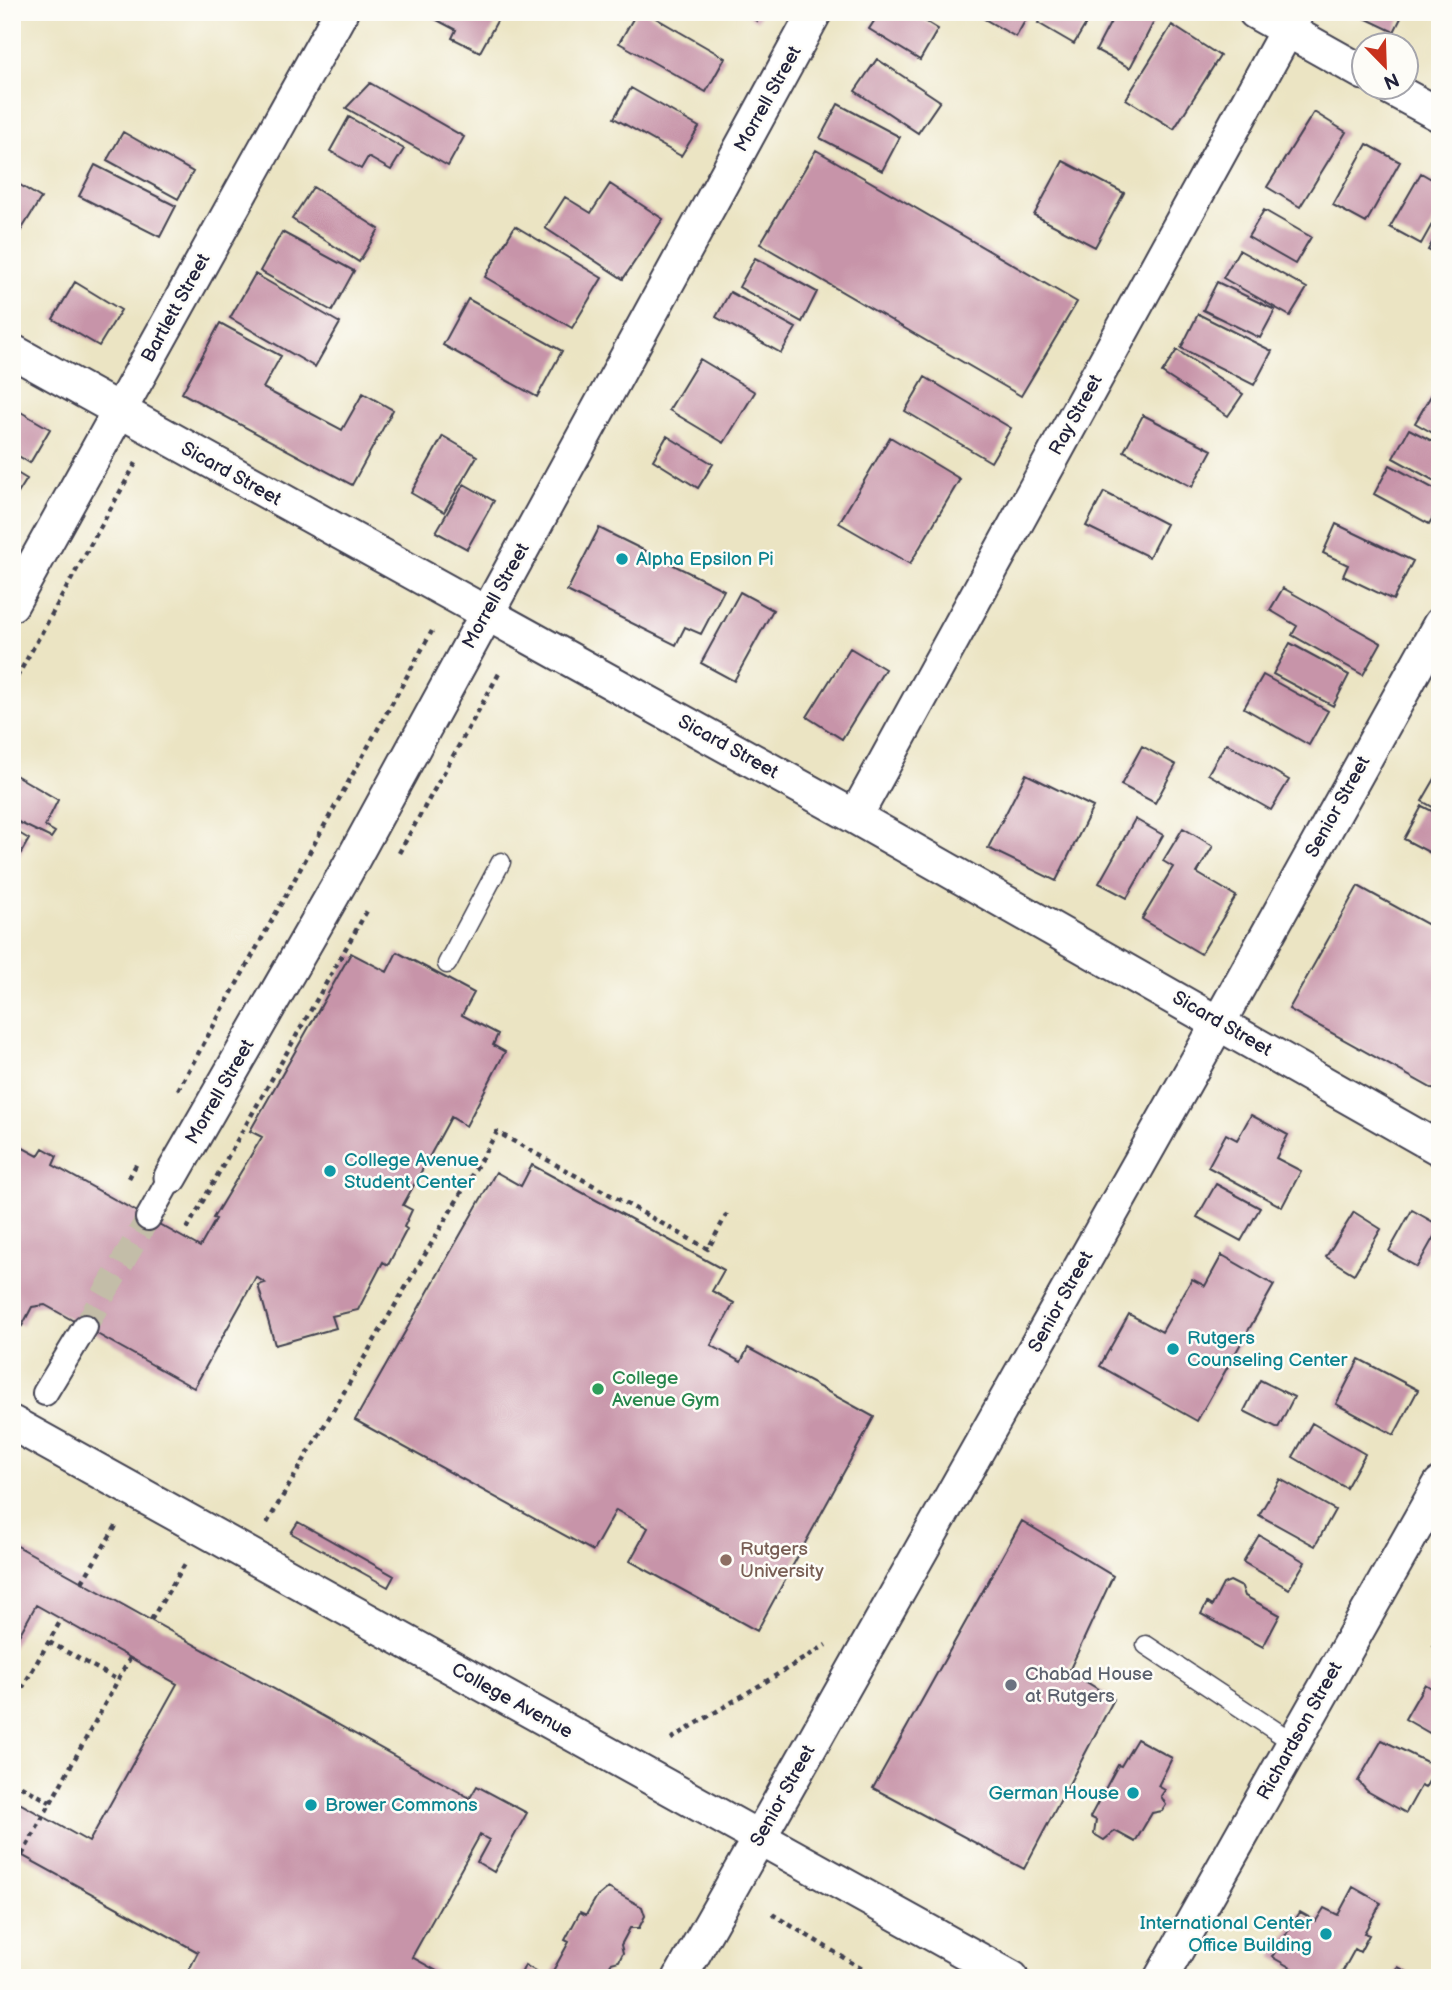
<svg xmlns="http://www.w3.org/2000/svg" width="1452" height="1990" font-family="'Balsamiq Sans',sans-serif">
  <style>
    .building { fill: #c794a9 }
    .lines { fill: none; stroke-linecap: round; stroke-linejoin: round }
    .pedestrian-tunnel { stroke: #c3bda8; stroke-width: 24; stroke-dasharray: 24 12; stroke-linecap: butt }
    .service-casing { stroke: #403f4f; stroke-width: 21 }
    .pedestrian-casing { stroke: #403f4f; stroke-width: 28 }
    .minor-casing { stroke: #403f4f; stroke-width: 37 }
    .path { stroke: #403f4f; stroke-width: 4.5; stroke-dasharray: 5 5; stroke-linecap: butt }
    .service { stroke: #fff; stroke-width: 18 }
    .pedestrian { stroke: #fff; stroke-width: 24 }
    .minor { stroke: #fff; stroke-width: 33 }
    .culture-dot { fill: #0f9aa8; stroke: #fdfcf7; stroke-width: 2.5 }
    .leisure-dot { fill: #2e9e5b; stroke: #fdfcf7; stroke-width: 2.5 }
    .education-dot { fill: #8d6e63; stroke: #fdfcf7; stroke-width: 2.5 }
    .worship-dot { fill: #6b7280; stroke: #fdfcf7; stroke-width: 2.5 }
    .labels { text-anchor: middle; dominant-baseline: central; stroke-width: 5; stroke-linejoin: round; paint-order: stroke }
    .street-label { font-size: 19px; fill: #22223b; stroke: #fdfcf7 }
    .culture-label { font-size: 19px; fill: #0d838f; stroke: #fdfcf7; text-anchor: start }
    .leisure-label { font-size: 19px; fill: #27864d; stroke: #fdfcf7; text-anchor: start }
    .education-label { font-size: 19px; fill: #785e54; stroke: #fdfcf7; text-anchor: start }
    .worship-label { font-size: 19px; fill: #5b616d; stroke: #fdfcf7; text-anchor: start }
  </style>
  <rect width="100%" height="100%" fill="#fdfcf7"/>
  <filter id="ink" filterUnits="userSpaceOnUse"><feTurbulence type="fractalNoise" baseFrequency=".0143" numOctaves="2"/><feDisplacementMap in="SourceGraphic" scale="14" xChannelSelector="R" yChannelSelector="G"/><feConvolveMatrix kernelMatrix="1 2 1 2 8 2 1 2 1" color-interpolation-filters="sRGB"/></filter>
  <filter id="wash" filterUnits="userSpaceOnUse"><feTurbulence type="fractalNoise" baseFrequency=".00686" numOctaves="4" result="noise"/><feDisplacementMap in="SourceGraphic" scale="28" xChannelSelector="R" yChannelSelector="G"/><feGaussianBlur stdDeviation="1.57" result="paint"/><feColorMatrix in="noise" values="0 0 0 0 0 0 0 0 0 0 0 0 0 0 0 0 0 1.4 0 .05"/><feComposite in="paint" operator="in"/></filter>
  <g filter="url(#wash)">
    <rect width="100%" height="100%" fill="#ebe4c3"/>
    <g id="blocks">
      <path class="building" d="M422 12H502L480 52 452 38 456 30Z
        M637 12H645L725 58 706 92 619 43Z
        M742 12H762L757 21Z
        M880 12H910L938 29 920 60 869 29Z
        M983 12H1030L1016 37 981 17Z
        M1045 12H1093L1074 44 1038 23Z
        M1116 12H1159L1130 68 1096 50Z
        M1352 12H1404L1394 32Z
        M1172 25 1220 56 1174 129 1126 99Z
        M877 59 940 101 918 133 855 91Z
        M370 83 464 137 448 166 346 108Z
        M631 88 699 127 681 156 614 118Z
        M838 104 900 137 882 171 820 138Z
        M1314 112 1346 132 1300 207 1267 187Z
        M349 117 404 149 391 170 368 157 361 169 330 151Z
        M123 132 193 172 178 199 107 160Z
        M1367 144 1400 162 1366 223 1333 205Z
        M816 150 1077 302 1021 396 760 244Z
        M1063 161 1124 193 1095 247 1034 215Z
        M95 165 176 206 160 237 79 196Z
        M1421 173 1440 184V210L1421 244 1390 227Z
        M12 180 41 198 12 245Z
        M610 184 663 219 623 279 545 228 565 197 591 213Z
        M313 187 379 229 359 262 292 219Z
        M1264 210 1311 237 1295 264 1248 237Z
        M515 226 602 278 572 328 485 277Z
        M1440 228V256L1428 250Z
        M282 232 354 271 332 311 260 271Z
        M1239 250 1307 288 1290 316 1223 278Z
        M755 258 817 292 802 322 739 287Z
        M255 274 340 323 315 367 230 318Z
        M75 282 121 310 99 346 53 319Z
        M1217 282 1275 310 1260 338 1203 310Z
        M730 292 796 328 781 353 716 317Z
        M468 299 562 351 537 397 443 345Z
        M1198 314 1272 351 1254 385 1181 348Z
        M220 323 281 356 263 388 342 430 363 393 393 410 352 485 182 393Z
        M1177 350 1243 394 1228 416 1162 373Z
        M700 359 755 392 724 443 669 410Z
        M925 377 1011 428 991 462 905 411Z
        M1440 377V392L1433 388Z
        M1432 394 1440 399V437L1415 423Z
        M12 407 50 429 30 463 12 452Z
        M1143 415 1212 450 1192 487 1124 451Z
        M1409 429 1440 445V484L1393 458Z
        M443 436 477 456 444 512 411 493Z
        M667 436 713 464 698 488 653 460Z
        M890 437 960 479 910 564 839 523Z
        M1390 465 1440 492V505L1429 524 1374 494Z
        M12 470 27 479 12 503Z
        M464 484 494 501 467 549 436 532Z
        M1104 492 1166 524 1149 557 1086 526Z
        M1336 524 1413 561 1393 600 1343 576 1348 565 1323 553Z
        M599 528 724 590 701 634 685 627 676 645 567 591Z
        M1283 588 1381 643 1363 675 1292 635 1297 626 1270 610Z
        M740 592 773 610 734 681 701 663Z
        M1290 643 1349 675 1333 706 1273 674Z
        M850 648 885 669 842 739 807 717Z
        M1263 675 1328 711 1309 745 1244 708Z
        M1226 743 1289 780 1271 810 1208 774Z
        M1142 746 1176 765 1155 803 1121 785Z
        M1440 770V811L1422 801Z
        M12 773 58 800 45 826 55 832 51 838 12 819Z
        M1026 774 1093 807 1056 881 988 848Z
        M1422 806 1440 815V858L1404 839Z
        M1135 819 1163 835 1127 898 1099 883Z
        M1183 828 1213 846 1197 873 1236 896 1201 954 1142 919 1173 867 1163 861Z
        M12 829 29 839 14 865 12 864Z
        M1358 886 1440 931V1093L1289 1009Z
        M397 952 474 993 462 1015 498 1034 493 1045 505 1052 466 1126 451 1117 403 1205 412 1210 404 1227 407 1229 388 1265 383 1262 358 1310 332 1316 336 1328 275 1345 258 1285 265 1283 256 1277 194 1388 45 1305 32 1307 22 1326 12 1320V1142L38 1156 43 1148 57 1156 53 1165 200 1247 216 1219 213 1218 262 1137 250 1131 351 953 387 972Z
        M1251 1115 1288 1135 1276 1158 1301 1171 1282 1207 1208 1167 1226 1134 1237 1140Z
        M532 1165 724 1270 712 1291 734 1303 711 1345 741 1362 748 1348 874 1417 757 1631 630 1561 648 1528 616 1510 593 1551 355 1420 496 1172 521 1186Z
        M1216 1184 1260 1208 1241 1241 1197 1217Z
        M1412 1210 1440 1226 1417 1267 1389 1251Z
        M1354 1212 1381 1229 1354 1274 1326 1257Z
        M1222 1255 1274 1285 1197 1421 1100 1366 1129 1314 1162 1332 1192 1279 1205 1286Z
        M1359 1359 1418 1390 1394 1435 1336 1404Z
        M1260 1380 1294 1397 1278 1428 1244 1411Z
        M1312 1423 1365 1454 1346 1488 1293 1457Z
        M1280 1479 1335 1510 1315 1546 1259 1515Z
        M1022 1521 1113 1576 1069 1671 1114 1699 1024 1869 873 1788Z
        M298 1522 394 1576 388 1587 291 1533Z
        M1259 1535 1305 1562 1289 1589 1243 1562Z
        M12 1543 470 1798 477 1786 527 1813 494 1872 477 1862 489 1840 480 1835 412 1957 437 1971 435 1974 441 1978H185L198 1952 12 1850V1799L89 1842 177 1684 36 1605 12 1648Z
        M1230 1581 1242 1587 1245 1596 1280 1615 1263 1647 1201 1614 1207 1603 1212 1606 1223 1584Z
        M1440 1633V1649L1433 1645Z
        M1425 1684 1440 1693V1739L1405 1719Z
        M1137 1739 1172 1758 1158 1786 1165 1790 1161 1796 1166 1805 1162 1811 1152 1813 1135 1842 1115 1831 1104 1840 1094 1834 1096 1820 1090 1817 1118 1765 1121 1766Z
        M1382 1740 1437 1767 1425 1788 1421 1786 1406 1813 1367 1791 1358 1781Z
        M1353 1887 1381 1903 1364 1933 1369 1935 1360 1952 1355 1949 1339 1978H1309L1272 1957 1300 1912 1316 1921 1324 1908 1338 1915Z
        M608 1888 642 1907 645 1916 639 1928H630L621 1945 623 1953 619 1961 611 1963 603 1978H549L569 1942 565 1940 580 1912 586 1915 596 1898Z
        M525 1965 548 1978H519Z
        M1398 1967 1418 1978H1392Z"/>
    </g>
  </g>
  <g filter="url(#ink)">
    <use href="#blocks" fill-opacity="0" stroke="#403f4f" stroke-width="2"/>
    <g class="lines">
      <path class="pedestrian-tunnel" d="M85 1327 148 1218"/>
      <g class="service-casing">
        <path id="service" d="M447 964 501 862
          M1146 1645 1294 1743"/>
      </g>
      <g class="pedestrian-casing">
        <path id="pedestrian" d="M148 1218 171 1177
          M45 1393 85 1327"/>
      </g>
      <g class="minor-casing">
        <path id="minor" d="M1255 12 1364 73
          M1390 88 1440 115
          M12 351 855 817 1440 1149
          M12 604 341 12
          M855 817 1297 12
          M171 1177 346 872 815 12
          M12 1423 1012 1978
          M680 1978 1219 1022 1440 624
          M1161 1978 1440 1484"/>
      </g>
      <path class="path" d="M12 686 136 463
        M399 853 501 670
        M178 1090 432 631
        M129 1178 138 1161
        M187 1229 368 909
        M267 1523 497 1132 708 1249 728 1212
        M82 1582 116 1526
        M151 1620 185 1564
        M49 1642 118 1680
        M12 1706 61 1620
        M671 1739 826 1645
        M12 1781 50 1802
        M22 1855 130 1658
        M772 1914 877 1978"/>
      <use href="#service" class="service"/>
      <use href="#pedestrian" class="pedestrian"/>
      <use href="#minor" class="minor"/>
    </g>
  </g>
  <g class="culture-dot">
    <circle cx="622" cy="559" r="7"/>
    <circle cx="330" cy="1171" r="7"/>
    <circle cx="1173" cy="1349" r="7"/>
    <circle cx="1133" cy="1793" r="7"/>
    <circle cx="311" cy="1805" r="7"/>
    <circle cx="1326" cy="1934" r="7"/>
  </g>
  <circle class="leisure-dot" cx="598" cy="1389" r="7"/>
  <circle class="education-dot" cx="726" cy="1560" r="7"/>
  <circle class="worship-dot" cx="1011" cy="1685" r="7"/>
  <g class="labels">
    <g class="street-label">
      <text transform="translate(768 99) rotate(-61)">Morrell Street</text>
      <text transform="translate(176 308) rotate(-61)">Bartlett Street</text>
      <text transform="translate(1076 415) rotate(-61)">Ray Street</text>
      <text transform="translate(231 474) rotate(29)">Sicard Street</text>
      <text transform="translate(496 596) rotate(-61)">Morrell Street</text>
      <text transform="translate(728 747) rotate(29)">Sicard Street</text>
      <text transform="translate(1338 807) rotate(-61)">Senior Street</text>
      <text transform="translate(1222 1024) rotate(30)">Sicard Street</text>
      <text transform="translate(220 1092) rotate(-60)">Morrell Street</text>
      <text transform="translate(1061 1302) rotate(-61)">Senior Street</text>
      <text transform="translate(512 1701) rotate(29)">College Avenue</text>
      <text transform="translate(1300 1731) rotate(-61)">Richardson Street</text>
      <text transform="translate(783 1796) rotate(-61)">Senior Street</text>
    </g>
    <g class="culture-label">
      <text x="636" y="559">Alpha Epsilon Pi</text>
      <text x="344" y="1160">College Avenue<tspan x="344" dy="22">Student Center</tspan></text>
      <text x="1187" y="1338">Rutgers<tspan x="1187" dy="22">Counseling Center</tspan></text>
      <text x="1119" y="1793" text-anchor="end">German House</text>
      <text x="325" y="1805">Brower Commons</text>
      <text x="1312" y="1923" text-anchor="end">International Center<tspan x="1312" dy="22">Office Building</tspan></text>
    </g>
    <g class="leisure-label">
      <text x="612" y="1378">College<tspan x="612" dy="22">Avenue Gym</tspan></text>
    </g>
    <g class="education-label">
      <text x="740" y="1549">Rutgers<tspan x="740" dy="22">University</tspan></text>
    </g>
    <g class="worship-label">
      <text x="1025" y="1674">Chabad House<tspan x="1025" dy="22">at Rutgers</tspan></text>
    </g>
  </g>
  <rect width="1452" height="1990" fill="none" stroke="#fdfcf7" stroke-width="42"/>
  <g transform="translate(1385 66) rotate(157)"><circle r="33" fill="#fdfcf7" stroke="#a5a5ac" stroke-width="2"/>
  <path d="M0-5L12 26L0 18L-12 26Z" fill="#c8321e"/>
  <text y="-10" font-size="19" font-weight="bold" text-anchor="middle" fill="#22223b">N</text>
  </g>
</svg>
